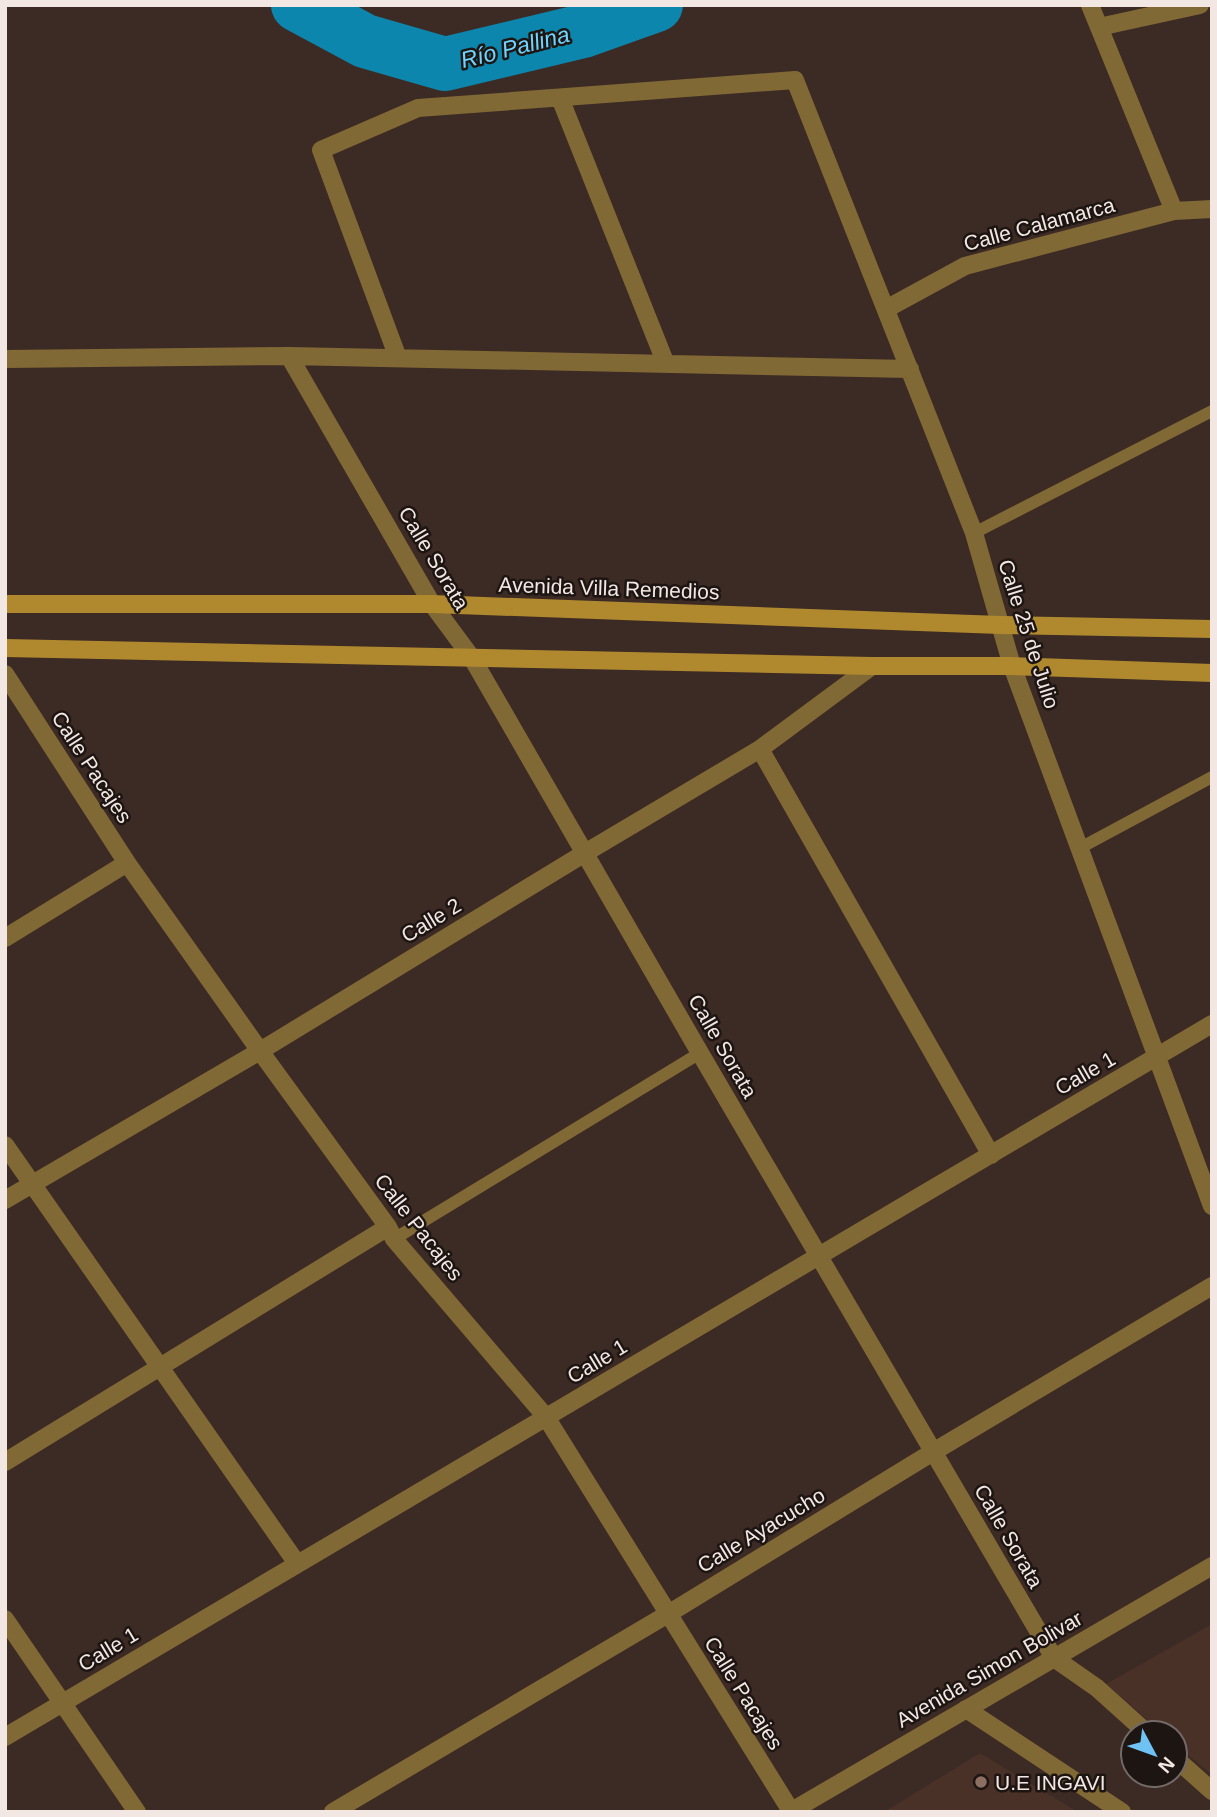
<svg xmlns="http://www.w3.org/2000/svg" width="1217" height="1817" font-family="Helvetica,sans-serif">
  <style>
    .built { fill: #493128 }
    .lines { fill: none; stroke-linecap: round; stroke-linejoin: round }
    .river { stroke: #0d86ad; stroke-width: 54 }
    .service { stroke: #816935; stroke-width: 12 }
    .minor { stroke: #816935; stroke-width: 18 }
    .tertiary { stroke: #816935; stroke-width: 18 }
    .secondary { stroke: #b0892e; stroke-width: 18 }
    .education-dot { fill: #8d6e63; stroke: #1d1512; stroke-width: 2.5 }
    .labels { text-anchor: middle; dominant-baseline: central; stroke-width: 5; stroke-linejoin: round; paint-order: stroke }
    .street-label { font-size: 21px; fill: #f3e7e3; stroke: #1d1512 }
    .poi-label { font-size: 21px; fill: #f3e7e3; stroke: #1d1512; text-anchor: start }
    .water-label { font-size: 23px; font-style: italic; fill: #6fd4ff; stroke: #1d1512 }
  </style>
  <rect width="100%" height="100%" fill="#3c2a24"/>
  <path class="built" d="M1212 1624V1775L1175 1744V1733H1163L1106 1684Z
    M980 1753 1078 1812H884Z"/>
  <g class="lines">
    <path class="river" d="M298 5 365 41 445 64 583 31 656 5"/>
    <path class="service" d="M974 533 1212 411
      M1080 848 1212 777
      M394 1239 700 1053"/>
    <path class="minor" d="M1090 5 1174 211
      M1099 27 1200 5
      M560 98 666 364
      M886 309 965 266 1174 211 1212 209
      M289 356 432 604 472 658 700 1053 1054 1658 1097 1688 1147 1733
      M398 358 321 150 418 108 795 80 974 533 1012 666 1212 1206
      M5 359 289 356 910 369
      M5 674 127 863 260 1051 388 1227 394 1239 546 1417 791 1811
      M760 749 991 1155
      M5 938 127 863
      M5 1145 296 1562
      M5 1200 260 1051 585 853 760 749 872 666
      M5 1462 388 1227
      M5 1619 137 1812
      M966 1709 1122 1812
      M5 1737C406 1496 810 1262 1212 1024
      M1175 1758 1212 1791
      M333 1812 668 1614 933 1452 1212 1286"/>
    <path class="tertiary" d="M790 1812 1212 1566"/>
    <path class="secondary" d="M5 604H432L1000 625 1212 629
      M5 648 872 666H1012L1212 673"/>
  </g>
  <circle class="education-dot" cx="981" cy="1782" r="7"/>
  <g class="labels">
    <g class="street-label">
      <text transform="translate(1039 224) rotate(-15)">Calle Calamarca</text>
      <text transform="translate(434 558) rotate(59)">Calle Sorata</text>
      <text transform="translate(609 588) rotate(2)">Avenida Villa Remedios</text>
      <text transform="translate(1029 634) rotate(72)">Calle 25 de Julio</text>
      <text transform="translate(92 767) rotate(57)">Calle Pacajes</text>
      <text transform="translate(431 920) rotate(-31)">Calle 2</text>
      <text transform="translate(723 1046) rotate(60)">Calle Sorata</text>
      <text transform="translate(1085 1073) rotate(-30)">Calle 1</text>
      <text transform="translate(419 1227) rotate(52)">Calle Pacajes</text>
      <text transform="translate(597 1361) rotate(-31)">Calle 1</text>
      <text transform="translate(761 1530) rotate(-31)">Calle Ayacucho</text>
      <text transform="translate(1009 1536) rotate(60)">Calle Sorata</text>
      <text transform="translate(108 1649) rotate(-31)">Calle 1</text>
      <text transform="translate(989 1669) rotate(-30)">Avenida Simon Bolivar</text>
      <text transform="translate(744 1693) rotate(58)">Calle Pacajes</text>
    </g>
    <g class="poi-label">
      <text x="995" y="1782">U.E INGAVI</text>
    </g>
    <g class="water-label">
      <text transform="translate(515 47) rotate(-14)">Río Pallina</text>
    </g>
  </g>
  <rect width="1217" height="1817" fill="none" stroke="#f3e7e3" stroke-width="14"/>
  <g transform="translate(1154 1754) rotate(131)"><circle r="33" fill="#1d1512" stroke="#736966" stroke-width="2"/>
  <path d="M0-5L12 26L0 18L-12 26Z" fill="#6fc2f4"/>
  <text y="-10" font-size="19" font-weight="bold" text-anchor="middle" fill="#f3e7e3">N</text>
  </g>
</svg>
